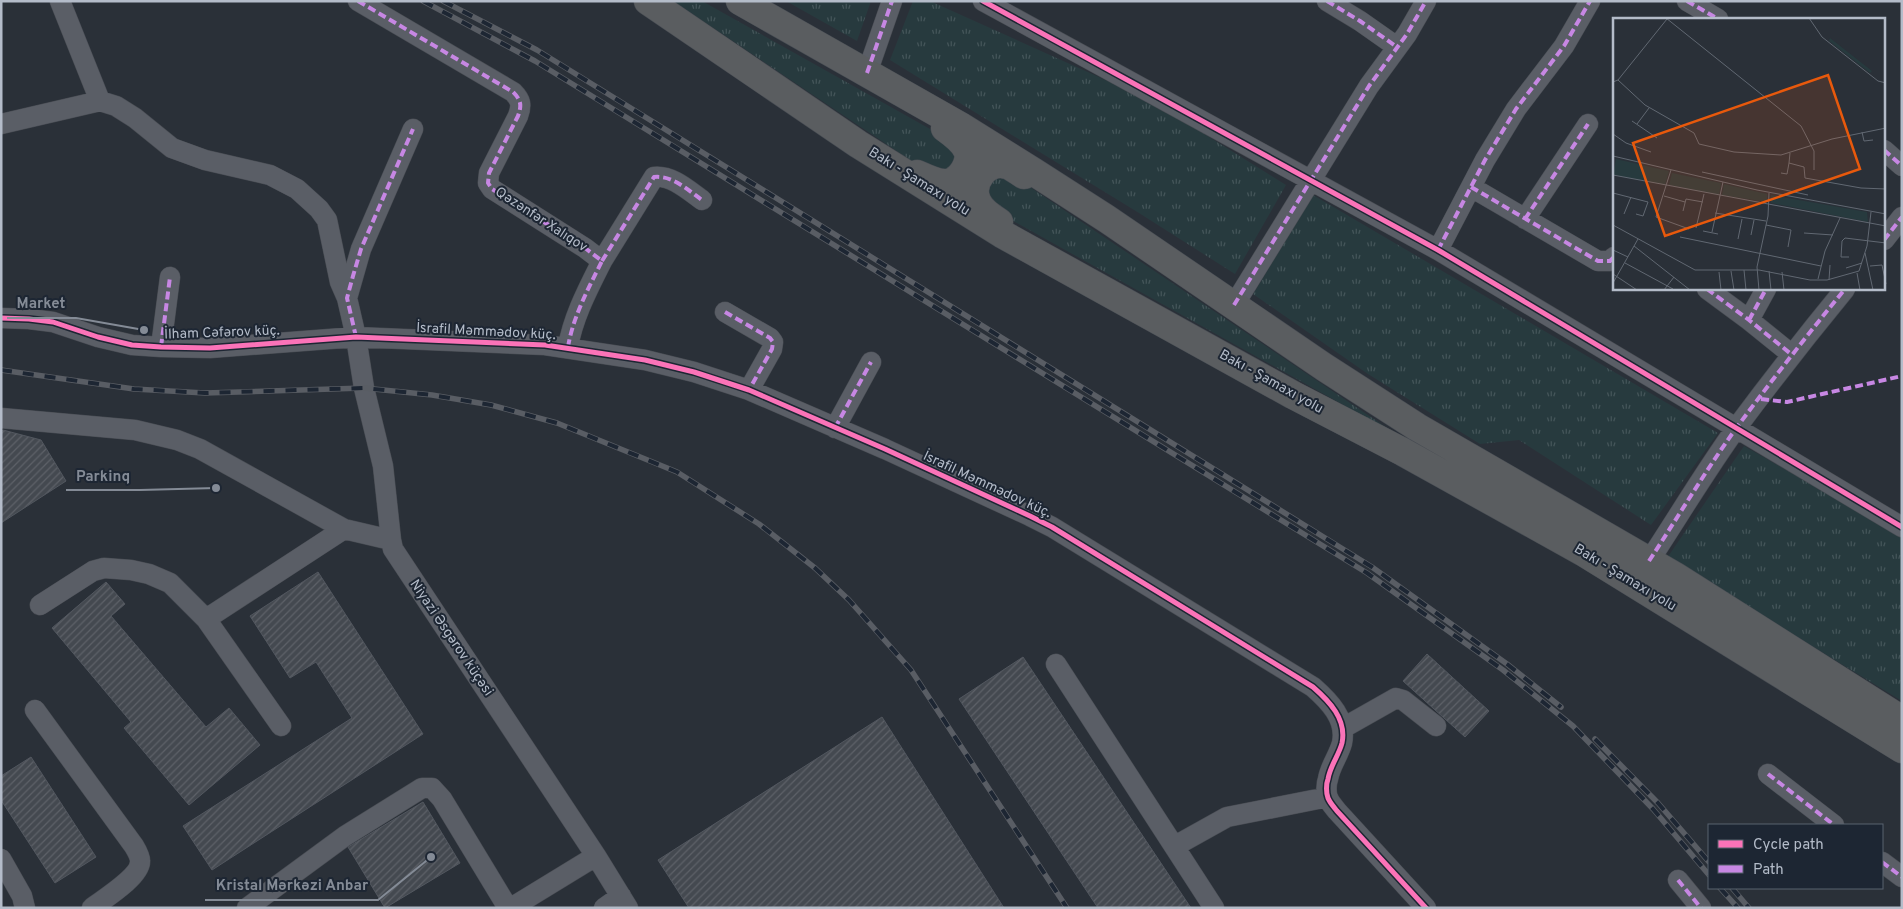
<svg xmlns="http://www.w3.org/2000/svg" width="1903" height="909" font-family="Overpass,sans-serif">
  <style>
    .grass { fill: url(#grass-tufts) }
    .building { fill: url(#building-hatch); stroke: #52575f }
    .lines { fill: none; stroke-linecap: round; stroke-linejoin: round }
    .minor-casing { stroke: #484c53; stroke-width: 21 }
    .highway-casing { stroke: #474c53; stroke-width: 29 }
    .minor { stroke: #5a5e66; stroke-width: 20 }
    .highway { stroke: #5a5d60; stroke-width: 28 }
    .rail-casing { stroke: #595d64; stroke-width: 5.5 }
    .rail { stroke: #1d2633; stroke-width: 4; stroke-dasharray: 11; stroke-linecap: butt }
    .quiet { stroke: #c787e3; stroke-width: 4; stroke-dasharray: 8 4; stroke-linecap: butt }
    .cycleway-casing { stroke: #1d2633; stroke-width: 8 }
    .cycleway { stroke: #fb73b8; stroke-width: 5 }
    .labels { text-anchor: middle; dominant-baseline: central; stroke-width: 4; stroke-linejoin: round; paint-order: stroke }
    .street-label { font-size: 14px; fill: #b4bcc9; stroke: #1d2633 }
    .inset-road { fill: none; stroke: #616872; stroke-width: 1 }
    .view { fill: #e8590c; fill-opacity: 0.15; stroke: #e8590c; stroke-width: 2.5 }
    .inset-edge { fill: none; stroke: #b4bcc9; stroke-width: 2.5 }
    .leader { fill: none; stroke: #848b96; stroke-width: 2 }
    .callout-dot { fill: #848b96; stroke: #1d2633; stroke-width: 2 }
    .callout-label { font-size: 15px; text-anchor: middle; font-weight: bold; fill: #848b96; stroke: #1d2633; stroke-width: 4; stroke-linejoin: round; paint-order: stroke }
  </style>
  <defs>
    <pattern id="grass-tufts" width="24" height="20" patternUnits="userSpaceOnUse" patternTransform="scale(1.25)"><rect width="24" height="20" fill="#273a3e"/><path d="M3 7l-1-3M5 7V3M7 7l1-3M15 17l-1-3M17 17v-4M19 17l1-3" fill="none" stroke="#445559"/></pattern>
    <pattern id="building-hatch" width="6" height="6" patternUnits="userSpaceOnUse" patternTransform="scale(1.25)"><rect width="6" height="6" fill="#444950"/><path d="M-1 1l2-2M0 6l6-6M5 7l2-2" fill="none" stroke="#5d6168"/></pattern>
  </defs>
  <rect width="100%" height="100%" fill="#2a3038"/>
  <path class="grass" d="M673 1H702L939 134 958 156 950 171 919 166Z
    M786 1H871L857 41Z
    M913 1H930L1150 100 1286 185 1235 274 1139 213 890 60Z
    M1004 175 1021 181 1399 436 997 212 986 201 992 178Z
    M1313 195 1718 433 1651 525 1519 440 1480 444 1368 374 1253 294Z
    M1744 446 1902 536V701L1667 558Z"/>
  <path class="building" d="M3 430 41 440 66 481 1 523V432Z
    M318 572 423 734 212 870 183 826 352 718 316 662 290 678 250 616Z
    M106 582 125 604 111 616 206 727 229 708 260 745 189 805 124 728 131 722 52 628Z
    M1427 654 1489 711 1465 737 1403 681Z
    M1023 657 1191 908H1098L959 699Z
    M882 717 1004 908H689L658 860Z
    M31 757 96 857 55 883 1 800V776Z
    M423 802 460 863 385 908 348 847Z"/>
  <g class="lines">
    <g class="minor-casing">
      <path id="minor" d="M60 1 100 101
        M358 1 513 92C521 100 522 105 518 116L489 173 488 183 492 189 585 248 602 261C588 289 573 317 568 347
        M983 1 1438 250 1902 527
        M1327 1 1360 21 1397 47
        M1687 1 1718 19
        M867 73 892 1
        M1 124 100 101 116 106 135 118 172 148 205 160 270 175 297 189 319 209 327 220 340 282 347 298
        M413 129 361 249 347 298 356 337 364 388 383 466 391 540 393 549 596 856 628 908
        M1884 150 1902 166
        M1471 187 1598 261H1610L1614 257
        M1525 219 1588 124
        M1884 240 1902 217
        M1438 250 1485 160 1516 109 1564 46 1590 1
        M602 261 654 177C672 175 688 190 702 200
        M1707 289 1749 320 1791 354
        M1234 305 1369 86 1407 34 1426 1
        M725 312 770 338 773 342 772 349 749 390
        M1 318 29 319 53 322 98 337 132 345 161 347 210 348 356 337 545 345 645 360 694 372 749 390 885 449 1030 516 1052 527 1313 687C1329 701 1347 719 1342 743 1339 755 1330 766 1328 779 1326 784 1326 793 1328 798 1330 803 1334 807 1337 811L1426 908
        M1749 320 1766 289
        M161 347 170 277
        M1 418 135 430 177 440 200 449 344 529 391 540
        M835 428 871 362
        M1649 561C1678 517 1706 470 1737 427 1772 380 1808 334 1845 289
        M40 605 93 571 104 568 131 570 149 574 170 583 206 619 281 726
        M206 619 344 529
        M1056 664 1214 908
        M35 710 134 846C137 851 140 856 140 861 141 876 104 899 92 908
        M1343 728 1396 698 1403 700 1436 726
        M1768 774 1834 825
        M1175 846 1227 817 1328 797
        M1 859 22 896 25 908
        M1882 862 1902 877
        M1678 880 1701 908
        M247 908 345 836 422 788H432L442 799 508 908
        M511 908 596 856
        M604 908 621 896"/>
    </g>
    <g class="highway-casing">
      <path id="highway" d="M648 1 858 144 1002 234 1293 395 1403 452 1583 552 1902 749
        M740 1 962 127 1034 172 1107 219 1324 367 1417 427 1675 576 1902 720
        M917 174C926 178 938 184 947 183 960 182 973 161 967 150 963 141 952 133 945 128
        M999 222C991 217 981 211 977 201 969 183 986 159 1007 165 1013 167 1019 172 1024 175"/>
    </g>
    <use href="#minor" class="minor"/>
    <use href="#highway" class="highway"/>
    <g class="rail-casing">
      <path id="rail" d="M423 1 535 61 1367 573 1503 670 1573 726 1653 809 1709 875
        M443 1 537 50 1372 567 1507 664 1561 707
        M1 370 134 389 205 393 364 388 432 395 491 405 557 423 677 472 759 524 815 568 849 600 911 670 1067 908
        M1595 739 1658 803 1709 862
        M1720 888 1738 908
        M1732 888 1749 908"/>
    </g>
    <use href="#rail" class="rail"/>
    <path class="quiet" d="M358 1 513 92C521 100 522 105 518 116L489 173 488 183 492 189 585 248 602 261C588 289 573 317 568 347
      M1327 1 1360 21 1397 47
      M1687 1 1718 19
      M867 73 892 1
      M1884 150 1902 166
      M1471 187 1598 261H1610L1614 257
      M1525 219 1588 124
      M1884 240 1902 217
      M1438 250 1485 160 1516 109 1564 46 1590 1
      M602 261 654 177C672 175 688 190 702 200
      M1707 289 1749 320 1791 354
      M1234 305 1369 86 1407 34 1426 1
      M725 312 770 338 773 342 772 349 749 390
      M1749 320 1766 289
      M356 337 347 298 353 276 361 249 413 129
      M161 347 170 277
      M1761 399 1787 402 1902 376
      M835 428 871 362
      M1649 561C1678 517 1706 470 1737 427 1772 380 1808 334 1845 289
      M1768 774 1834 825
      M1882 862 1902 877
      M1678 880 1701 908"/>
    <g class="cycleway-casing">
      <path id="cycleway" d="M983 1 1438 250 1902 527
        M1 318 29 319 53 322 98 337 132 345 161 347 210 348 356 337 545 345 645 360 694 372 749 390 885 449 1030 516 1052 527 1313 687C1329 701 1347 719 1342 743 1339 755 1330 766 1328 779 1326 784 1326 793 1328 798 1330 803 1334 807 1337 811L1426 908"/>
    </g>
    <use href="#cycleway" class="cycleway"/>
  </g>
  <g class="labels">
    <g class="street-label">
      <text transform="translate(919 182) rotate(32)">Bakı - Şamaxı yolu</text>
      <text transform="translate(541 220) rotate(33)">Qəzənfər Xalıqov</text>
      <text transform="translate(486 332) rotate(3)">İsrafil Məmmədov küç.</text>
      <text transform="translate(222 333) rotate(-2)">İlham Cəfərov küç.</text>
      <text transform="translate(1271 382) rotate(29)">Bakı - Şamaxı yolu</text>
      <text transform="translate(987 485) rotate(25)">İsrafil Məmmədov küç.</text>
      <text transform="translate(1625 578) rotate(31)">Bakı - Şamaxı yolu</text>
      <text transform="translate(451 638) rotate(56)">Niyazi Əsgərov küçəsi</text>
    </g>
  </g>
  <g transform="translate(1613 18)">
    <rect width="272" height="272" fill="#2a3038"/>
    <path d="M217 20 259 53 257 55 216 23ZM3 141 56 153 52 167 0 157ZM59 155 108 165 106 177 56 167ZM111 166 154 176V184L109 177ZM158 177 254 194 255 204 158 185Z" fill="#273a3e"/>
    <path class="inset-road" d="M53 0 188 108 201 133V152M196 0 209 19 265 63 273 65M5 62 32 87 81 115 86 126 121 134 168 137 219 121 273 110M0 64 5 62 54 1M19 103 44 120M24 106 36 90M249 114 251 123 260 122M0 116 13 125 38 134M177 135 176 145 191 149 192 160 248 170 273 171M0 138 144 172 273 196M58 152 43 199 76 211M89 154 195 177M168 155 174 156 176 145M0 157 273 208M0 175 35 184 30 198 23 196M51 178 72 184M70 193 73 181 90 184M102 195 153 203M11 196 18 179M0 207 82 252H146L197 262H214L246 253 254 228 258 194M153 207 178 212 175 229M83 210 91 176M90 213 105 216M99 214 110 164M191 215 220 217M138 217 141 202M67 219 208 248M125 221 129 201M21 228 77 272M0 232 15 239M252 235 260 272M236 239H228L229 223 232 220 273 225M12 245 60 271M257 248 269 247 273 266M233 250 249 245M131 252 133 272M118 253 121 272M156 253 158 272M106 254 108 272M169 254 171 272M244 255 247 272M0 256 24 272M205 261 212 233 227 200M216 262 217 247M0 265 25 221M51 272 61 259M146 272 144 249 155 198 156 175"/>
    <path class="view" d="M215 57 247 151 52 218 20 125Z"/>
    <rect width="272" height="272" class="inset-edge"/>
  </g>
  <path class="leader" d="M144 330L76 318H7M216 488L140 490H66M431 857L378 900H205"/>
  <g class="callout-dot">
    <circle cx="144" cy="330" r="5"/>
    <circle cx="216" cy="488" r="5"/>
    <circle cx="431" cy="857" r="5"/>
  </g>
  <g class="callout-label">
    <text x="41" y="308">Market</text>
    <text x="103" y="481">Parkinq</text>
    <text x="292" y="890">Kristal Mərkəzi Anbar</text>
  </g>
  <rect width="1903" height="909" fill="none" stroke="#b4bcc9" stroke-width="5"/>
  <rect x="1708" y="824" width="175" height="65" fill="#1d2633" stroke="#59626f"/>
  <rect x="1718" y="840" width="25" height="8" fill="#fb73b8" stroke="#59626f"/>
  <text x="1753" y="849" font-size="15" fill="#b4bcc9">Cycle path</text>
  <rect x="1718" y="865" width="25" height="8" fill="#c787e3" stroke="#59626f"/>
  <text x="1753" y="874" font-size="15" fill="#b4bcc9">Path</text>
</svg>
